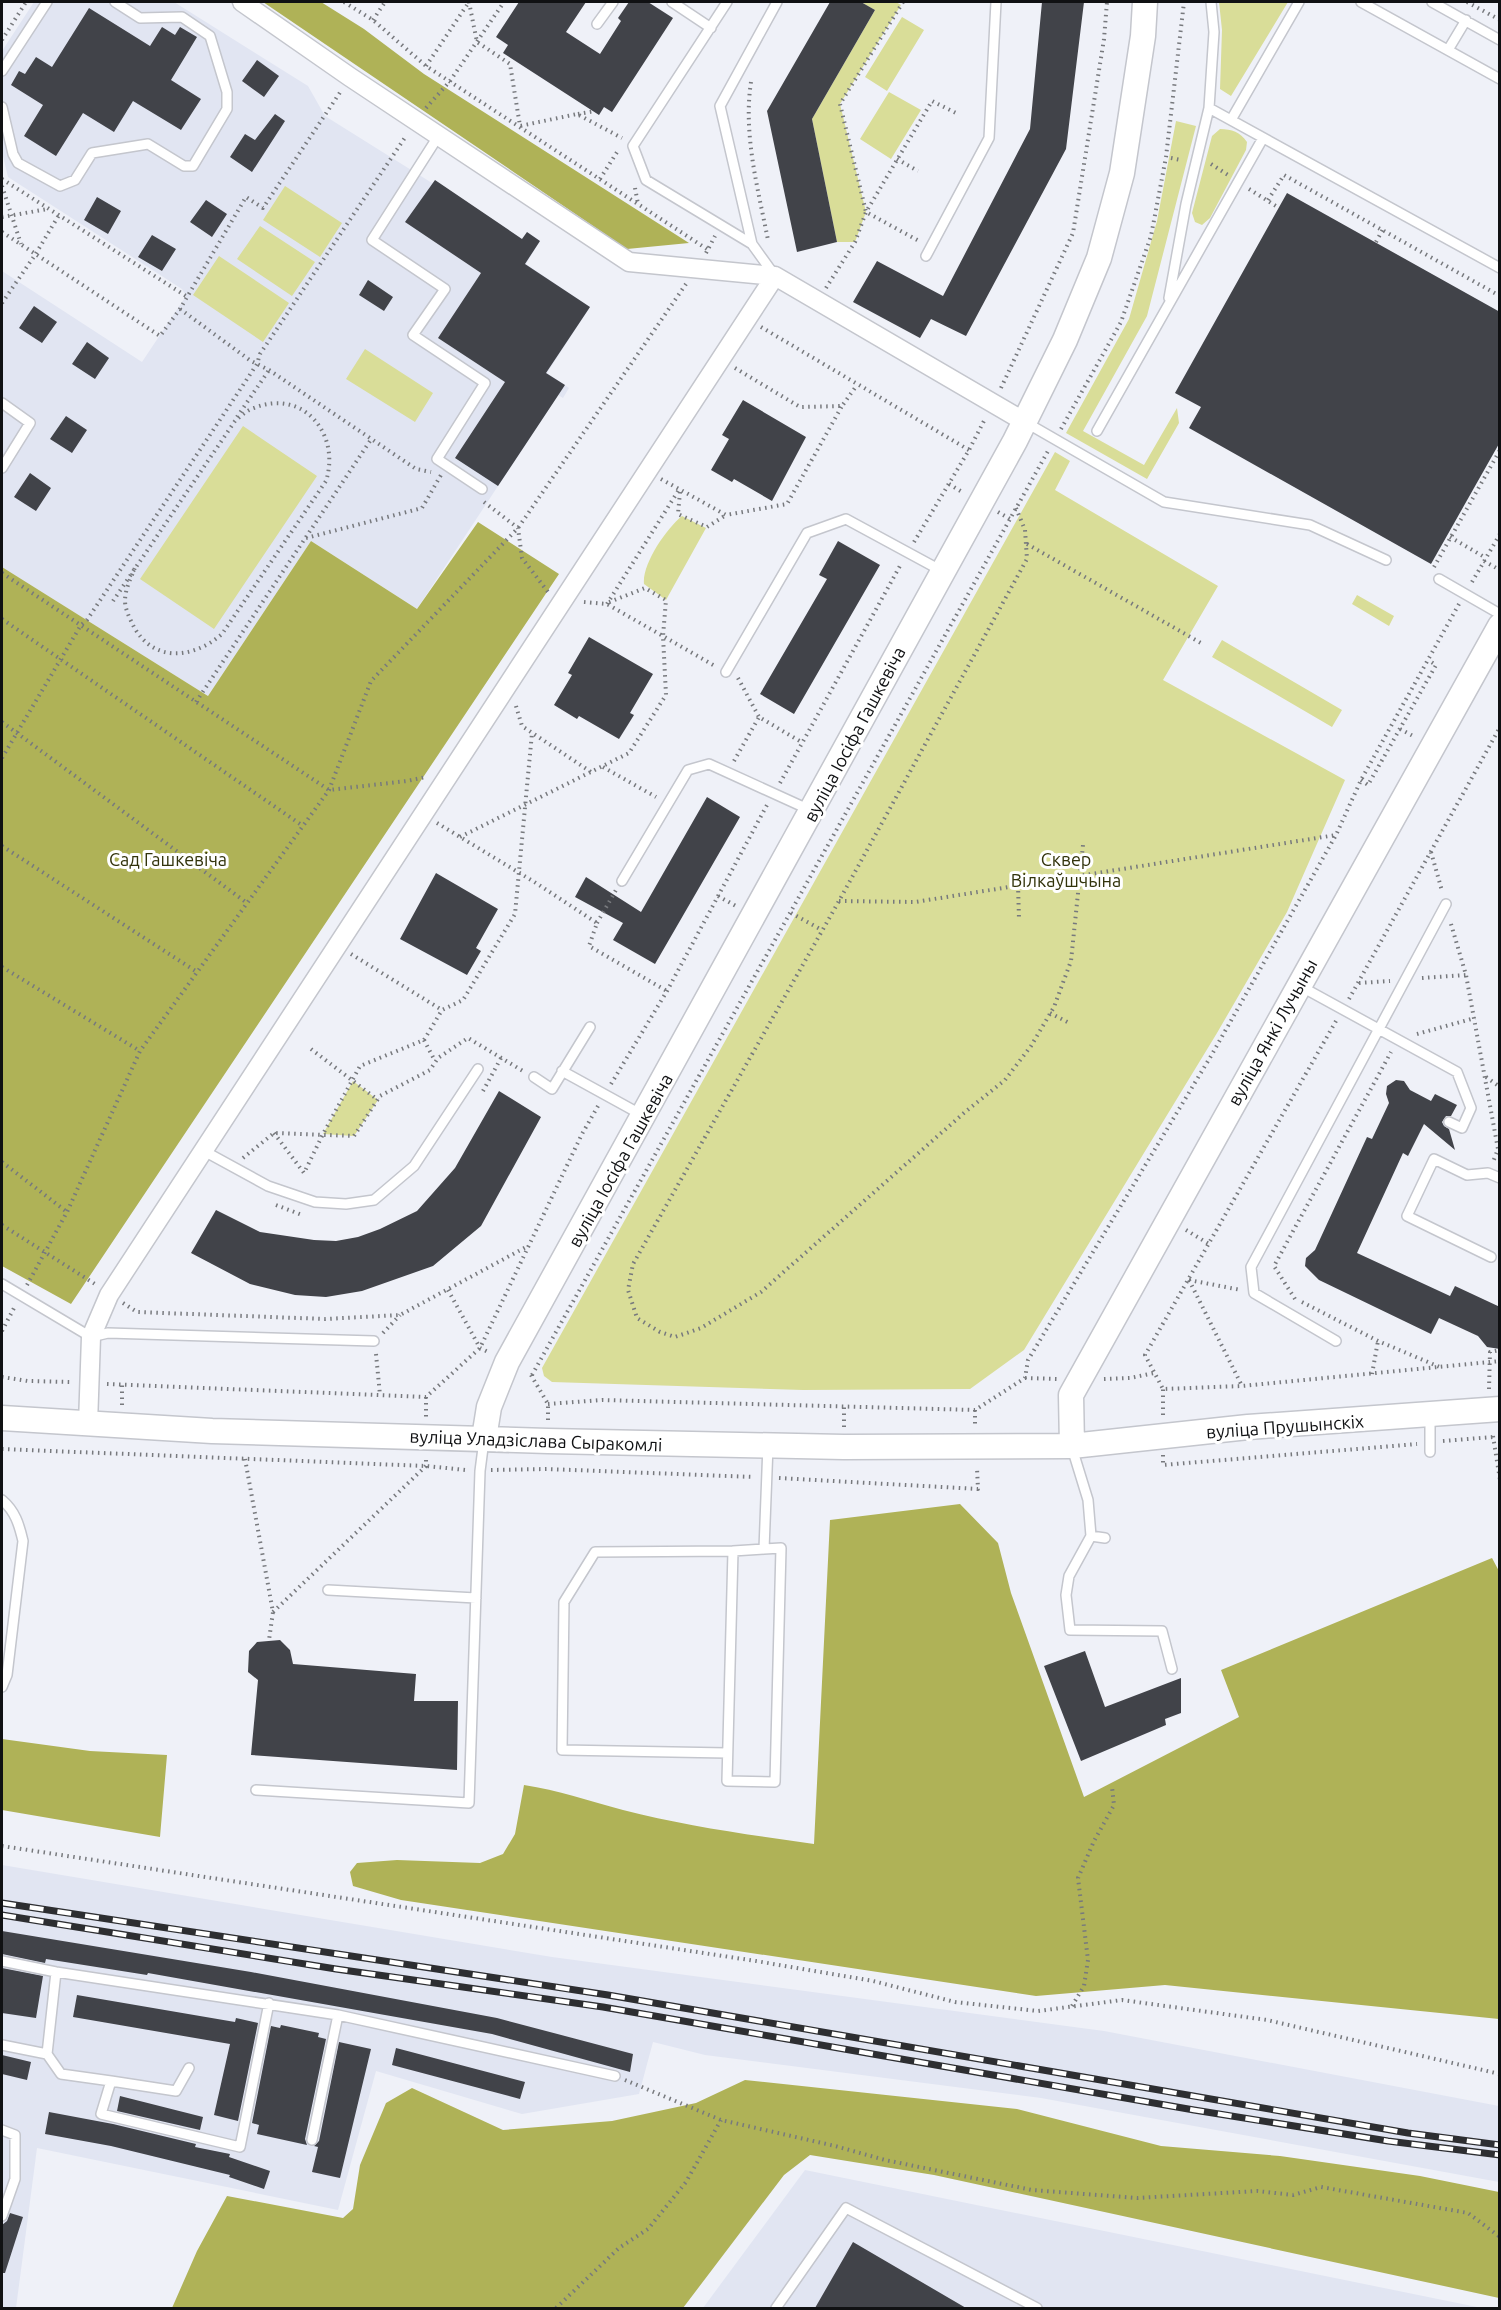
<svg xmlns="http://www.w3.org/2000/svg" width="1501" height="2310" font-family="Ubuntu,sans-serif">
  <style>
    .built { fill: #e1e5f2 }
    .green { fill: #d9dd98 }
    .forest { fill: #afb257 }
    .building { fill: #414349 }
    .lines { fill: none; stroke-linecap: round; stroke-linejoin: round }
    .service-casing { stroke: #c4c6cd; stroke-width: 12 }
    .minor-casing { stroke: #c4c6cd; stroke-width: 21 }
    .tertiary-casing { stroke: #c4c6cd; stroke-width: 27 }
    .path { stroke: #77797d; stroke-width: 4; stroke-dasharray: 1.5 4.5; stroke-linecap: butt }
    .service { stroke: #fff; stroke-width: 9 }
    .minor { stroke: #fff; stroke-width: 18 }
    .tertiary { stroke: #fff; stroke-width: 24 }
    .rail-casing { stroke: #2d2e31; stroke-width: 7 }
    .rail { stroke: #fff; stroke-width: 4.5; stroke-dasharray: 14; stroke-linecap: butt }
    .labels { text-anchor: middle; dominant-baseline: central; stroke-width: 6; stroke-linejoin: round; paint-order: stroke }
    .street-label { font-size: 18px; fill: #101113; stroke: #fff }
    .park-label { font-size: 18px; fill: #32330b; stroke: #fff }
  </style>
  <rect width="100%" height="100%" fill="#eff1f8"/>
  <path class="built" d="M34 2H174L308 86 325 116 432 183 435 181 522 239 527 232 540 241 526 264 590 307 547 373 569 388 563 398 558 395 417 609 311 541 208 696 2 567V271L142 362 186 296 182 289 8 177 2 152V51Z
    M2 1865 552 1957 1104 2031 1499 2106V2182L1041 2098 705 2055 653 2042 639 2094 522 2114 376 2071 338 2210 37 2148 16 2308H2Z
    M805 2170 1482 2308H703Z"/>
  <path class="green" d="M861 2H896L901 5 840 104 866 212 855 242H837L812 119 875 10Z
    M1219 2H1288L1231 96 1220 89 1222 30Z
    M902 17 924 30 887 91 865 77Z
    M889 92 921 110 891 159 860 139Z
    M1176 121 1196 126 1147 316 1083 431 1144 465 1177 408 1179 423 1147 479 1066 433 1129 319 1157 221Z
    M1220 129C1232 129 1240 132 1247 142L1246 150 1210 218 1202 225 1195 222 1192 213 1212 136Z
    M285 186 342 223 320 257 263 220Z
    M260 226 315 262 292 296 237 259Z
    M219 256 289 303 263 342 193 295Z
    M365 349 433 393 415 422 346 379Z
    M243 426 317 476 214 629 140 579Z
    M1055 452 1070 461 1055 490 1218 586 1163 680 1345 780 1287 912 1217 1033 1024 1350 970 1389 803 1390 552 1382 544 1376 542 1368Z
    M682 516 706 528 666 600 644 584C642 564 666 529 682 516Z
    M1357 595 1394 616 1389 626 1352 604Z
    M1222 640 1342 710 1332 727 1212 657Z
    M353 1081 378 1100 354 1136 323 1134Z"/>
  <path class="forest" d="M263 2H321L364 29 424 74 689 243 627 249Z
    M478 522 559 574 71 1304 2 1266V567L208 696 311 541 417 609Z
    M960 1504 998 1543 1011 1593 1084 1797 1239 1717 1221 1670 1492 1558 1500 1573 1499 2019 1165 1985 1036 1996 401 1900 353 1886 350 1872 357 1863 397 1860 480 1863 503 1854 515 1834 524 1785C558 1790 589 1801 623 1810 685 1826 750 1835 814 1844L830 1520Z
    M2 1739 90 1751 167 1755 160 1837 2 1810Z
    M745 2080 1017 2109 1161 2146 1280 2156 1420 2176 1499 2192V2298L934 2175 810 2155 784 2175 683 2308H172L197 2251 227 2196 343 2218 353 2209 360 2165 386 2103 412 2088 503 2130 612 2121 696 2103Z"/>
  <path class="building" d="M519 2H586L566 32 600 54 621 21 618 18 629 2H648L673 18 612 112 604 107 599 115 503 53 508 45 496 37Z
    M830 2H861L875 10 812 119 837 242 797 252 767 111Z
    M1042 2H1084L1066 149 966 336 931 319 920 338 853 302 877 261 943 296 1030 129Z
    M89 8 150 46 162 27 175 35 180 27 197 37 171 80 201 99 181 130 133 101 114 132 83 113 56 156 24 136 43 105 11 85 19 71 25 74 36 57 52 67Z
    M257 60 279 76 264 97 242 81Z
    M275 114 285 121 252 172 230 157 245 134 255 140Z
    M435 180 522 239 527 232 540 241 525 264 590 307 546 373 565 385 498 486 455 458 505 382 438 338 481 273 405 222Z
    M1287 193 1500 312V442L1431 564 1189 428 1201 407 1175 393Z
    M97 197 121 211 108 234 84 220Z
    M206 200 227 214 212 237 190 222Z
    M152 235 176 249 162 271 138 257Z
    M368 280 393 297 384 311 359 295Z
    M34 306 57 322 42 343 19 328Z
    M87 342 109 358 95 379 72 364Z
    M743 400 806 437 772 501 734 479 732 482 711 470 729 439 722 435Z
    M66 416 87 430 72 453 50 439Z
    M30 473 51 488 36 511 14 497Z
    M838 541 880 565 794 714 760 694 827 579 819 575Z
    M589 637 653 674 630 713 634 715 619 739 579 716 577 719 554 705 572 675 568 673Z
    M707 797 740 817 655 964 613 940 623 923 575 897 586 877 641 912Z
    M436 873 498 909 476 948 481 951 467 975 400 939Z
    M1396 1080 1404 1081 1410 1090 1431 1101 1435 1094 1457 1105 1451 1116H1446L1442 1122 1444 1126 1449 1129 1455 1150 1424 1124 1408 1156 1403 1153 1357 1253 1450 1296 1455 1286 1500 1307V1349L1487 1347 1478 1336 1439 1318 1431 1334 1319 1280 1305 1266 1306 1258 1315 1250 1367 1137 1372 1139 1389 1103 1386 1094 1387 1086Z
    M499 1091 541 1117 481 1226 433 1266 362 1291 326 1297 295 1295 250 1284 191 1253 216 1210 260 1232 314 1240 336 1241 358 1237 380 1229 417 1211 455 1168Z
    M280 1640 290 1650 293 1664 416 1674 414 1701H458L457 1770 251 1755 258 1680 248 1672 249 1651 257 1642Z
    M1085 1651 1105 1707 1181 1678V1713L1165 1719 1166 1725 1081 1761 1044 1666Z
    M2 1931 251 1972 497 2018 633 2054 630 2072 492 2034 148 1973 147 1975 46 1959 45 1963 2 1954Z
    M2 1968 43 1976 36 2018 2 2013Z
    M77 1995 235 2022 236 2018 258 2023 238 2121 214 2115 230 2044 73 2017Z
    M281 2025 319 2033 318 2037 326 2039 305 2139 307 2145 257 2134 259 2125 252 2123 271 2026 280 2028Z
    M339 2042 371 2049 340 2178 312 2172 318 2147 314 2146 319 2141Z
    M396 2048 525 2082 520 2099 392 2065Z
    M2 2055 31 2062 27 2080 2 2074Z
    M120 2096 203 2117 200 2130 117 2111Z
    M49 2112 113 2124 196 2144 195 2147 230 2154 229 2157 270 2171 264 2189 229 2177 230 2175 111 2146 45 2134Z
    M10 2213 23 2217 5 2273H2V2225L7 2221Z
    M853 2242 966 2308H815Z"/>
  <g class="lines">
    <g class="service-casing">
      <path id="service" d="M672 2 711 28
        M727 2 633 146 646 180 752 244
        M1361 2 1500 79
        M1432 2 1500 40
        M597 24 613 2
        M1448 50 1466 20
        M2 71 47 2
        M2 107 13 154 18 163 60 186 75 180 92 153 148 144 184 166H193L227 109V92L210 36 182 17 140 18 115 2
        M1209 108 1500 268
        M1231 120 1299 2
        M439 135 372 240 445 289 413 335 485 383 437 459 482 489
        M926 256 989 138 996 2
        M775 276 752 244 720 106 777 2
        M1169 298 1186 204 1209 108 1214 32 1211 2
        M2 403 30 423 2 468
        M1025 422 1164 502 1310 525 1386 560
        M1097 431 1263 138
        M1439 579 1500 614
        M726 672 807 533 846 519 942 571
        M622 881 688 770 709 764 810 810
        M1300 986 1457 1072 1471 1108 1462 1128 1449 1122
        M562 1071 642 1115
        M534 1077 552 1089 590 1027
        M204 1151 268 1186 315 1202 346 1204 374 1200 414 1166 478 1069
        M1491 1257 1407 1216 1434 1159 1467 1175 1488 1173 1500 1178
        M2 1284 91 1337 108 1333 374 1341
        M1336 1341 1254 1293 1251 1267 1446 904
        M1430 1415V1452
        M1072 1448 1088 1500 1091 1536 1105 1538
        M2 1500C15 1511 19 1524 23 1541L7 1675 2 1687
        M1091 1536 1069 1576 1066 1595 1070 1630 1162 1631 1172 1669
        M733 1551 764 1549
        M328 1590 476 1598
        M727 1753 562 1750 564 1602 595 1552 733 1551 727 1781 775 1782 781 1548 764 1549 768 1445
        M256 1790 469 1803 480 1471 484 1440
        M2 1961 56 1972 338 2015 615 2076
        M56 1972 47 2054 61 2074 111 2081
        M2 2045 47 2054
        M189 2068 176 2091 111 2081 101 2114 240 2147 269 2003
        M2 2130 15 2135V2179L2 2216
        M312 2140 338 2015
        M776 2308 846 2208 1037 2308"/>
    </g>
    <g class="minor-casing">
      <path id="minor" d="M242 2 350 77 629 262 775 276 1025 422
        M88 1424 91 1337 109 1295 775 276"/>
    </g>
    <g class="tertiary-casing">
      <path id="tertiary" d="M2 1418 212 1431 548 1441 844 1447 1072 1446 1248 1427 1500 1409
        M484 1438 489 1407 507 1362 1015 441 1065 340 1099 258 1122 173 1143 36 1145 2
        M1072 1446 1071 1395 1500 626"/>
    </g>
    <path class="path" d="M344 2 373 20 426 66 707 249
      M469 2 477 42 510 64 520 126 577 114 622 138
      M903 2 840 104 866 212 919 241
      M1467 2 1500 20
      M373 20 385 2
      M2 40 26 2
      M426 66 469 2
      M751 82C743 134 758 189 768 240
      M426 108 450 81 504 2
      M578 114 595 111
      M1171 158 1181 160
      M897 159 918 171
      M1211 164 1228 175
      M2 179 186 296
      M600 179 619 149
      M2 186 21 244
      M635 188 638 204
      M1249 189 1279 208
      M1268 200 1284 175 1500 296
      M2 217 48 209
      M2 232 160 336 180 309 246 197 263 208 341 91
      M1376 242 1383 229
      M706 253 715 236
      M826 288 855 242 866 212 932 101 958 114
      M2 303 35 255 59 215
      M180 309 251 361 269 370 416 469 431 472
      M761 327 969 450
      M735 368 800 407 842 406 857 385
      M1001 388 1073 233 1104 39 1107 2
      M237 417 269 370
      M1061 429 1121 322 1151 236 1166 157 1184 2
      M661 479 726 515 787 504 842 406
      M949 484 962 492
      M680 492 678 514 682 516 707 527 726 515
      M484 502 518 528 522 558 548 592
      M1016 508 1025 530 1027 559 839 901 633 1264 628 1290 637 1318 660 1332 675 1337 701 1328 761 1292 965 1112 1005 1080 1031 1046 1054 1007 1071 961 1083 845
      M998 512 1010 519
      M1450 537 1486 558
      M306 538 422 508 441 475
      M914 542 969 450 985 419
      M1027 544 1201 643
      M1484 561 1500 570
      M1434 567 1500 450
      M2 573 329 790 407 781 426 777
      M1472 582 1500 534
      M113 601 235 421C241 416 247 410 254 408 303 388 341 434 326 481L222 634C192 660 151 663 132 623 129 617 125 608 125 601 125 588 132 576 136 565
      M584 602 607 604 715 666
      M607 604 680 488
      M2 619 303 826
      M738 678 759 717
      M196 702 372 438
      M516 706 522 726 591 772
      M2 722 247 903
      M1400 729 1415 737
      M2 758 81 625 87 620 257 364 260 354 406 136
      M734 761 759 717 803 743
      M603 767 656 797
      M1361 780 1368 785 1436 665 1428 660
      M780 783 901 564
      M437 823 536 883 597 923 589 946 667 991
      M460 837 629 753 666 695 663 636 666 600 645 588 607 603
      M2 846 197 972
      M1431 852 1442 891
      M1018 885 1019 919
      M718 896 736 906
      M839 901 915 902 1336 835
      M791 913 822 930
      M597 923 616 890
      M1451 924 1466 975 1498 1149 1493 1162
      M351 954 442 1010 463 1000 515 914 532 733
      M2 967 140 1051
      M1422 978 1466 975
      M1359 983 1390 981
      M1349 999 1500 727
      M1050 1013 1071 1024
      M1336 1021 1145 1355 1163 1389 1242 1386 1500 1361
      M1417 1034 1475 1018
      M424 1040 435 1061
      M311 1049 378 1100
      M1486 1077 1500 1087
      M611 1084 667 991 767 805
      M483 1091 501 1058
      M274 1133 304 1173 323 1134 360 1066 424 1040 442 1010
      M243 1158 274 1133 354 1136 380 1096 430 1070 438 1058 468 1038 523 1071
      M2 1162 67 1212
      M276 1205 302 1215
      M2 1225 95 1284
      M1186 1230 1209 1244
      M1189 1280 1242 1386
      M1189 1280 1241 1290
      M27 1285 67 1212 140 1051 329 790 371 681 518 528 686 284
      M448 1290 480 1348 490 1353
      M1295 1299 1274 1266 1391 1052
      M1302 1302 1378 1341 1442 1368
      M123 1303 137 1312 325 1319 400 1315 528 1246
      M2 1331 14 1308
      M383 1333 400 1315
      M376 1354 380 1395
      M1372 1374 1378 1341
      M531 1375 548 1404V1420
      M532 1375 1048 451
      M2 1377 28 1381 72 1382
      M1025 1378 1058 1379
      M1104 1379 1130 1378 1154 1373
      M107 1384 426 1397 480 1348 582 1134 598 1106
      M1489 1389 1490 1352 1500 1350
      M426 1397V1417
      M548 1404 602 1400 975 1410 1025 1378 1028 1360 1211 1056 1336 835 1361 780 1459 604
      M122 1405V1385
      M975 1410V1427
      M1163 1415V1389
      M844 1427V1407
      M1493 1436 1500 1480
      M1443 1441 1493 1437
      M2 1449 426 1466 466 1470
      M1163 1455V1465L1417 1444
      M245 1459 273 1612 269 1640
      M491 1470 547 1469 754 1477
      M779 1478 978 1489 977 1468
      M273 1612 426 1466V1458
      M2 1846 756 1961 873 1981 955 2002 1038 2011 1122 2000 1267 2020 1500 2074
      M1072 2006 1084 1986 1088 1960 1078 1878 1094 1841 1114 1805 1112 1787
      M625 2080 721 2120 835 2146 885 2160 1032 2190 1137 2198 1257 2191 1293 2195 1321 2187 1468 2213 1500 2237
      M556 2308 619 2248 648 2229 686 2182 721 2120"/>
    <use href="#service" class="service"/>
    <use href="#minor" class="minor"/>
    <use href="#tertiary" class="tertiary"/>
    <g class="rail-casing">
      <path id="rail" d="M2 1903 608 1995 1408 2133 1500 2145
        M2 1915 336 1969 603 2007 1194 2110 1388 2141 1500 2155"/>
    </g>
    <use href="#rail" class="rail"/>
  </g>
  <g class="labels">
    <g class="street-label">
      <text transform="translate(854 734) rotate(-62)">вуліца Іосіфа Гашкевіча</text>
      <text transform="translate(1272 1032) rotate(-61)">вуліца Янкі Лучыны</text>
      <text transform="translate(620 1160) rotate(-61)">вуліца Іосіфа Гашкевіча</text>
      <text transform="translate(1285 1426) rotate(-4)">вуліца Прушынскіх</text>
      <text transform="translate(536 1440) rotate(2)">вуліца Уладзіслава Сыракомлі</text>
    </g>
    <g class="park-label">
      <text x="168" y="859">Сад Гашкевіча</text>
      <text x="1066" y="859">Сквер<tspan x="1066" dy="21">Вілкаўшчына</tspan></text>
    </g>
  </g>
  <rect width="1501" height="2310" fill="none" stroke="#101113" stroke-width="6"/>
</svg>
